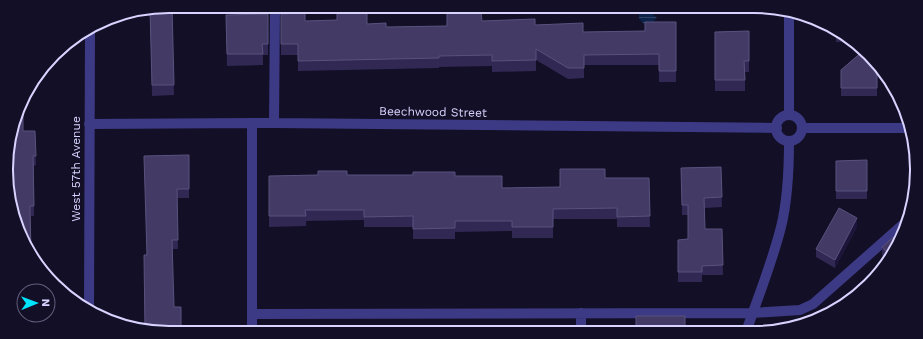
<svg xmlns="http://www.w3.org/2000/svg" width="923" height="339" font-family="'Work Sans',sans-serif">
  <style>
    .water { fill: url(#water-rules) }
    .lines { fill: none; stroke-linecap: round; stroke-linejoin: round }
    .minor { stroke: #3d3a85; stroke-width: 10 }
    .wall { fill: #312854 }
    .shaded-wall { fill: #1d163a }
    .building { fill: #433a66; stroke: #5a527e }
    .labels { text-anchor: middle; dominant-baseline: central; stroke-width: 3.5; stroke-linejoin: round; paint-order: stroke }
    .street-label { font-size: 12px; fill: #d9d4ff; stroke: #130f26 }
    .rim { fill: none; stroke: #d9d4ff; stroke-width: 2 }
  </style>
  <defs>
    <pattern id="water-rules" width="6" height="5" patternUnits="userSpaceOnUse"><rect width="6" height="5" fill="#0c2248"/><path d="M0 2.5h6" fill="none" stroke="#2f4163"/></pattern>
  </defs>
  <rect width="100%" height="100%" fill="#130f26"/>
  <path class="water" d="M639 6H652V13L657 18 647 27 639 19Z"/>
  <g class="lines">
    <path class="minor" d="M789 11V115
      M776 128a13 13 0 1 1 26 0a13 13 0 1 1-26 0Z
      M274 123 275 6
      M89 124 274 123 777 128
      M252 124V333
      M803 128H909
      M89 309 90 30
      M252 314 752 313 800 310 813 304 908 220
      M581 332V313
      M746 332C758 297 772 263 781 227 788 199 789 169 789 141"/>
  </g>
  <path class="wall" d="M170 6H173V15H172L174 95 152 96 150 16H139V11Z
    M716 6H743V13H716Z
    M447 13 482 21 535 25 583 32 645 31 676 22V82H659V65H584V78L568 79 536 60V71L492 72V66L439 67V68L298 71V55H281V14L305 21 367 24 386 27 447 26Z
    M268 14V55H263V65L227 66 226 15Z
    M749 31V72H745V91H715V32Z
    M836 31 853 40 854 41 836 42Z
    M877 67V96H841V70Z
    M23 131H35L36 165 34 166V216H31Z
    M189 155V198H177L178 249H172L174 307 181 333 146 255Z
    M867 160V199H836V161Z
    M721 167 722 207 705 208V229H722L723 275H702V282H678V240L688 239V215H682L681 168Z
    M413 175 455 176 502 188 560 187 605 178H649L650 227H617V219H553V238H512V231L455 232V239H413V227H364V220L306 221V226L269 227V176Z
    M857 227 835 268 816 257V249Z
    M904 229 890 260 888 262 882 255V247Z"/>
  <path class="shaded-wall" d="M857 218V227L835 268V260Z"/>
  <path class="building" d="M170 6H172L174 85H152L150 9Z
    M367 12V24L386 23V27L447 26V13L481 12 482 21 535 19V25L583 23V32L645 31V22H676V71H659V54L584 55V68H568L536 49V60L492 61V55L439 56V58L298 61V44H281V14L305 13V21L337 20V13Z
    M268 14V44H262L263 54H227L226 15Z
    M749 31V61H744L745 80H715V32Z
    M863 51 877 67V88H841V70Z
    M23 103V131H35L36 156H33L34 206H30L31 254 9 202 7 148Z
    M189 155V189H177L178 240H172L174 307H181V333H170L145 330 144 255H147L144 156Z
    M867 160V191H836V161Z
    M721 167 722 197 704 198 705 229H722L723 265 702 266V272H678V240L688 239V205H682L681 168Z
    M560 169H605V178H649L650 216 617 217V208L553 209V227H512V221H455V228L413 229V216L364 217V210H305L306 216H269V176L318 175V171H347V175H413V172H455V176H502V188L560 187Z
    M839 208 857 218 835 260 816 249Z
    M903 229H904L891 257 882 247Z
    M636 316H685V332H636Z
    M792 325 793 326 775 332 774 330Z"/>
  <g class="labels">
    <g class="street-label">
      <text transform="translate(433 112) rotate(1)">Beechwood Street</text>
      <text transform="translate(76 169) rotate(-90)">West 57th Avenue</text>
    </g>
  </g>
  <path d="M0 0H923V339H0ZM169 13H754A156 156 0 0 1 910 169V170A156 156 0 0 1 754 326H169A156 156 0 0 1 13 170V169A156 156 0 0 1 169 13Z" fill="#130f26" fill-rule="evenodd"/>
  <path class="rim" d="M169 13H754A156 156 0 0 1 910 169V170A156 156 0 0 1 754 326H169A156 156 0 0 1 13 170V169A156 156 0 0 1 169 13Z"/>
  <g transform="translate(36 303) rotate(89)"><circle r="19" fill="#130f26" stroke="#625e7d"/>
  <path d="M0-3L7 15L0 10L-7 15Z" fill="#00e5ff"/>
  <text y="-6" font-size="11" font-weight="bold" text-anchor="middle" fill="#d9d4ff">N</text>
  </g>
</svg>
